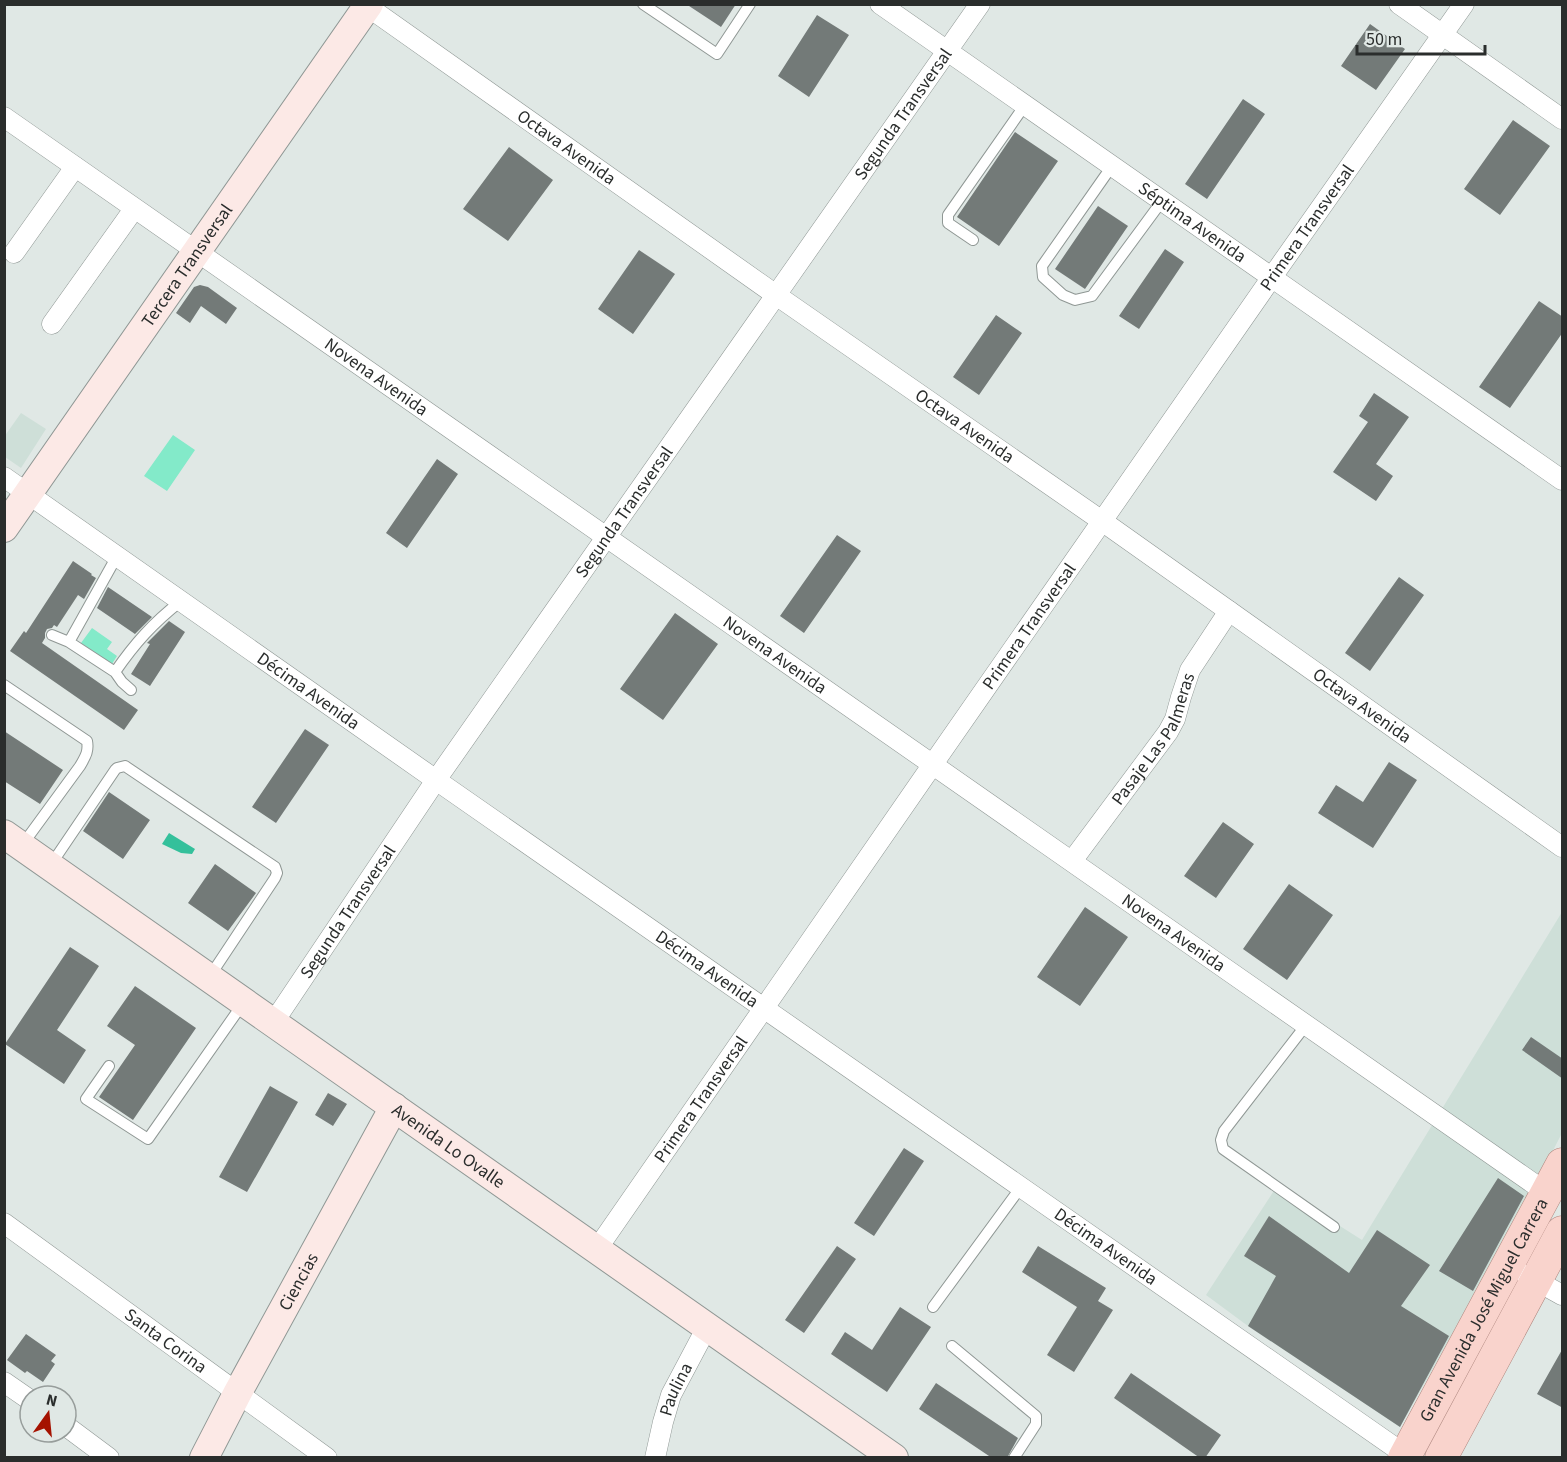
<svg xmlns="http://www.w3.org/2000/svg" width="1567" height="1462" font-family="'Source Sans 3',sans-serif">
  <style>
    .built { fill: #cedfd8 }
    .green { fill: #83eac9 }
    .water { fill: #34c09b }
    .building { fill: #737a78 }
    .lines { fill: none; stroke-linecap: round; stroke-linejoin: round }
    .lane-casing { stroke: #8f9794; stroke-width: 12 }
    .street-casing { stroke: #8f9794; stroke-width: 21 }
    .secondary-casing { stroke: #8f9794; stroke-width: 30 }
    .primary-casing { stroke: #ae867e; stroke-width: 33 }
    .lane { stroke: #fff; stroke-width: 10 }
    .street { stroke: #fff; stroke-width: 20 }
    .secondary { stroke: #fce9e6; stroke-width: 28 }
    .primary { stroke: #f9d3cc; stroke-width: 32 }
    .labels { text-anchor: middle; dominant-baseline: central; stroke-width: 6; stroke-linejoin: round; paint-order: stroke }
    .street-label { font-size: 18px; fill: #2a2d2c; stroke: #e0e8e5 }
  </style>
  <rect width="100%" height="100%" fill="#e0e8e5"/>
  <path class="built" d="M21 413 46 429 21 468 5 457 4 437Z
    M1562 912V1133L1528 1199 1400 1427 1248 1326 1206 1295 1277 1186 1362 1240Z"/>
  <path class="green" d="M173 435 195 450 167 491 144 476Z
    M92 628 112 642 107 649 117 656 112 664 81 643Z"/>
  <path class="water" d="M169 833 195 849 192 854 181 853 162 844Z"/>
  <path class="building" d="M686 4H736L721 27Z
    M817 15 849 35 809 97 778 76Z
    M1370 24 1405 49 1376 90 1341 66Z
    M1243 99 1265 114 1207 199 1185 184Z
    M1513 120 1550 146 1500 215 1464 189Z
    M1015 132 1058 161 999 246 957 217Z
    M509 147 553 180 508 241 463 209Z
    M1098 206 1128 226 1085 289 1055 269Z
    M1165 249 1184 262 1139 329 1119 316Z
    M639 250 675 274 633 334 598 309Z
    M200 285 208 287 237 308 226 324 201 306 190 323 176 313 194 287Z
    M1539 301 1563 317V332L1510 408 1479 387Z
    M996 315 1022 333 979 395 953 377Z
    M1374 393 1409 417 1376 464 1393 476 1376 501 1333 472 1368 422 1359 416Z
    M437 459 458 474 407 548 386 533Z
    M837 535 861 551 804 633 780 616Z
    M73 561 92 574 91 575 96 578 84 599 78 595 57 627 54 625 52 628 47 629 45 633V638L42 643 138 710 124 730 10 651 24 631 26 633Z
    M1399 577 1424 595 1370 671 1345 653Z
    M108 587 152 617 135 634 97 608Z
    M675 613 718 644 663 720 620 689Z
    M169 621 185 632 150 686 131 674 150 644 147 643Z
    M305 729 329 745 276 823 252 807Z
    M4 731 63 770 40 804 4 781Z
    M1389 762 1417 780 1373 848 1318 813 1336 785 1363 802Z
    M109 792 150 820 123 859 83 831Z
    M1223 822 1254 844 1216 898 1184 876Z
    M215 864 256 893 228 931 188 903Z
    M1289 884 1333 915 1287 980 1243 949Z
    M1085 907 1128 937 1080 1006 1037 977Z
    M70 947 99 966 57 1030 86 1050 64 1084 5 1044Z
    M135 986 196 1028 133 1120 99 1097 135 1045 107 1026Z
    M1531 1037 1563 1059V1079L1522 1050Z
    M270 1086 298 1102 247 1192 219 1177Z
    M328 1093 347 1104 333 1126 315 1115Z
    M904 1148 924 1161 874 1236 854 1223Z
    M1498 1178 1524 1196 1473 1291 1439 1271Z
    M1269 1216 1349 1273 1377 1230 1430 1265 1401 1306 1449 1336 1400 1427 1248 1326 1276 1276 1244 1256Z
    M837 1246 856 1259 804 1333 785 1320Z
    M1038 1246 1106 1288 1098 1301 1113 1310 1074 1372 1047 1355 1077 1307 1022 1272Z
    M900 1307 931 1327 887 1392 831 1354 845 1332 872 1350Z
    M26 1334 56 1355 51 1361 55 1364 43 1382 27 1371 25 1373 7 1360Z
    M1563 1348V1408L1537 1394Z
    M1131 1373 1221 1435 1205 1458H1200L1114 1398Z
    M936 1383 1018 1438 1007 1458H992L919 1409Z"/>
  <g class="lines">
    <g class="lane-casing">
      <path id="lane" d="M643 4 717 54 750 4
        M1112 166 1042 266 1043 277 1063 295 1075 300 1092 296 1162 201
        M973 240 948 223V215L1025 105
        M52 635 69 642 115 672 122 682 131 690
        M69 642 117 556
        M115 672C135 643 153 623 181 601
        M4 685 87 741C89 752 85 757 80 766L23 844
        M50 866 115 770 117 768 125 766 275 867 277 873 275 878 210 976
        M1306 1025 1224 1131 1221 1140 1223 1149 1334 1227
        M109 1066 86 1099 148 1139 244 1002
        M933 1307 1021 1187
        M952 1346 1036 1416V1424L1014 1458"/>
    </g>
    <g class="street-casing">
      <g id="street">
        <path id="s1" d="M364 4 776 295 1102 521 1562 847"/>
        <path id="s2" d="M880 4 1562 480"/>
        <path d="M1399 4 1562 119"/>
        <path id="s3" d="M4 117 1547 1193"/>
        <path d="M14 253 75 167"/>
        <path d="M52 324 134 209"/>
        <path id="s4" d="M4 477 436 780 1410 1458"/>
        <path id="s5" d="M1072 861 1168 732 1175 719 1181 697 1190 670 1229 611"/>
        <path id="s6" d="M273 1023 436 780 980 4"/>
        <path id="s7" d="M4 1223 327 1458"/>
        <path id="s8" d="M597 1249 942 751 1272 277 1464 4"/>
        <path d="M1526 1275 1562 1295"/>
        <path d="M4 1382 30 1400"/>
        <path d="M66 1426 109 1458"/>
        <path id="s9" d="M655 1458 663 1422 671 1395 707 1327"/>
      </g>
    </g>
    <g class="secondary-casing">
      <g id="secondary">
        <path id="s10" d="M4 528 369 4"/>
        <path id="s11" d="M4 834 894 1458"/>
        <path id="s12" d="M204 1458 238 1392 394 1107"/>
      </g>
    </g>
    <g class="primary-casing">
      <g id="primary">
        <path id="s13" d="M1404 1458 1562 1164"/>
        <path d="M1441 1458 1562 1232"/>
      </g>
    </g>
    <use href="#lane" class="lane"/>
    <use href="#street" class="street"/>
    <use href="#secondary" class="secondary"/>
    <use href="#primary" class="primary"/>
  </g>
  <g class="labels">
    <g class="street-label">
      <text stroke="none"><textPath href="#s6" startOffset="1106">Segunda Transversal</textPath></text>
      <text stroke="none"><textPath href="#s1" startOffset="248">Octava Avenida</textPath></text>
      <text stroke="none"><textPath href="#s2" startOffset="381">Séptima Avenida</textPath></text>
      <text stroke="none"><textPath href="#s8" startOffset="1244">Primera Transversal</textPath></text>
      <text stroke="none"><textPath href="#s10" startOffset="320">Tercera Transversal</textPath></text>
      <text stroke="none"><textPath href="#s3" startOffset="454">Novena Avenida</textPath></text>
      <text stroke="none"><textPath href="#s1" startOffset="734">Octava Avenida</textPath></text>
      <text stroke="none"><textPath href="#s6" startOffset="620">Segunda Transversal</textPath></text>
      <text stroke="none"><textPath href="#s8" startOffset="758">Primera Transversal</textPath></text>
      <text stroke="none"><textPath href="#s3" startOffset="940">Novena Avenida</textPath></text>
      <text stroke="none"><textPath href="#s4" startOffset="372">Décima Avenida</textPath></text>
      <text stroke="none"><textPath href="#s1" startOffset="1220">Octava Avenida</textPath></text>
      <text stroke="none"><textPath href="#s5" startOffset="148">Pasaje Las Palmeras</textPath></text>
      <text stroke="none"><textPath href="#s6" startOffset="134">Segunda Transversal</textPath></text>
      <text stroke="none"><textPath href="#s3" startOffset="1426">Novena Avenida</textPath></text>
      <text stroke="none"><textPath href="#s4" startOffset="858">Décima Avenida</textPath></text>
      <text stroke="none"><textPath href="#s8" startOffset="182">Primera Transversal</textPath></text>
      <text stroke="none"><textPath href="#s11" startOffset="543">Avenida Lo Ovalle</textPath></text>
      <text stroke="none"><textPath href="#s4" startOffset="1344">Décima Avenida</textPath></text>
      <text stroke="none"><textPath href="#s12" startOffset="200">Ciencias</textPath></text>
      <text stroke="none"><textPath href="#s13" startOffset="168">Gran Avenida José Miguel Carrera</textPath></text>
      <text stroke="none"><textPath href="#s7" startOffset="200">Santa Corina</textPath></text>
      <text stroke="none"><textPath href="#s9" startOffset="72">Paulina</textPath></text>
    </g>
  </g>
  <rect width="1567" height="1462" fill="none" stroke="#2a2d2c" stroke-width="12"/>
  <g transform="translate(48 1414) rotate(15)"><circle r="28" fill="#e0e8e5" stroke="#979d9b" stroke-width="1.5"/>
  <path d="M0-4.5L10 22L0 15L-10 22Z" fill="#a51200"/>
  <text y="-9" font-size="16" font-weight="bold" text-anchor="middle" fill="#2a2d2c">N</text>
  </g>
  <path d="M1357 45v9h128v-9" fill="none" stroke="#2a2d2c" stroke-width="3"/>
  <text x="1366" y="45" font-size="18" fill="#2a2d2c" stroke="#e0e8e5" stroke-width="4.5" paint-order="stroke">50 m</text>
</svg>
